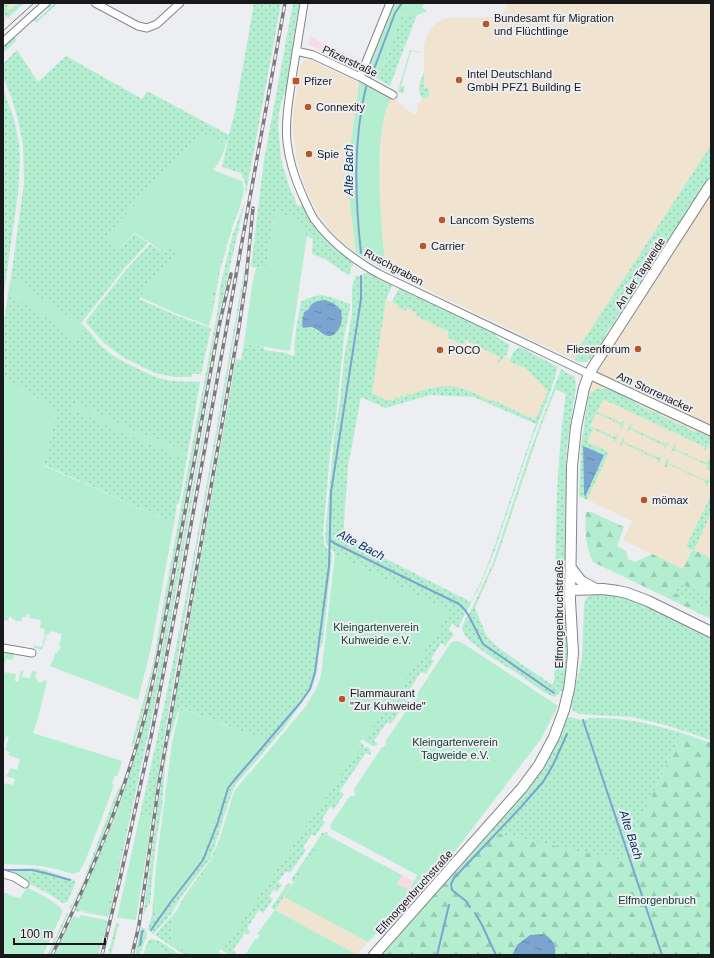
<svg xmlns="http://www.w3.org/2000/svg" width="714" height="958" font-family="Arial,sans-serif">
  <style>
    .commercial { fill: #f0e3cf }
    .industrial { fill: #f7dde3 }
    .grass { fill: url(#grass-dots); fill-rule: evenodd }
    .forest { fill: url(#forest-firs) }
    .green { fill: #b3eed0 }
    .water { fill: url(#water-ripples) }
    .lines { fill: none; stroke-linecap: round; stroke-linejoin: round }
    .stream { stroke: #7ba4d0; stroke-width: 2 }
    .minor-casing { stroke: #838588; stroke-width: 9 }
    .tertiary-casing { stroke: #838588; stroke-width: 11 }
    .secondary-casing { stroke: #838588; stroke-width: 12 }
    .minor { stroke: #fff; stroke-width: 7 }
    .tertiary { stroke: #fff; stroke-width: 9 }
    .secondary { stroke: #fff; stroke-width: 10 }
    .tram { stroke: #7b7b7e; stroke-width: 1 }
    .rail-casing { stroke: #7b7b7e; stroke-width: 3.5 }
    .rail { stroke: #edeef2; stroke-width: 2; stroke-dasharray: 6; stroke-linecap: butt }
    .poi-dot { fill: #ba5524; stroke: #edeef2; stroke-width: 1.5 }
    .labels { text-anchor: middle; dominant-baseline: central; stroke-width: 4; stroke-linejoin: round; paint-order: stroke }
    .poi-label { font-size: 11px; fill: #19191b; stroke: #edeef2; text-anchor: start }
    .street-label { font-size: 11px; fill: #19191b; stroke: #edeef2 }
    .park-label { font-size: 11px; fill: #10432e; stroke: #edeef2 }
    .water-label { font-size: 12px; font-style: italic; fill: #02325b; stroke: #edeef2 }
  </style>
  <defs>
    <pattern id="grass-dots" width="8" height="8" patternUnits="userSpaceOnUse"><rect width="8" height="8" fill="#b3eed0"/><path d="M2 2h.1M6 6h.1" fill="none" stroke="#99ccb2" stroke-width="1.8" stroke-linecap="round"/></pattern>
    <pattern id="forest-firs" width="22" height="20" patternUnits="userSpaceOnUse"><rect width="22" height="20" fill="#b3eed0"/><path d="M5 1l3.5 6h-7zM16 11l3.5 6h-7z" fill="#99ccb2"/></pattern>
    <pattern id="water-ripples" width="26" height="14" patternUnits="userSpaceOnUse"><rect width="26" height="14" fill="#7ba4d0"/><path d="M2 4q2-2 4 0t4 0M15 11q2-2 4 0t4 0" fill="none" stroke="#6485a8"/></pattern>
  </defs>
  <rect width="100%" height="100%" fill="#edeef2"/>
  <path class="commercial" d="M3 3H24L3 22Z
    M509 3H711V145L581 346 582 347 574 360 386 270 380 211 379 176 383 126 387 104 392 97 402 106 415 115 419 106 417 105V103L419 102 421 103V100L428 96 424 88V45L428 33 431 28 437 23 446 18 500 17Z
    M305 60H311L313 61 324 67 359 82 351 142 349 197 356 253 343 242 328 228 315 208 304 184 297 161 293 131V115L300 67 303 62Z
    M711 191V558L692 549 683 569 623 540 632 521 579 496 581 448 586 411 594 369Z
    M386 299 399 306 398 308H407L418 313 416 316 449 332 447 337 463 345 466 340 500 357 498 362 501 363 504 355 510 358V362L525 368 549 391 535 420 492 399 491 401 462 388 442 387 431 388 393 401H388L372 393Z
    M284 897 368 942 357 955 275 910Z"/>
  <path class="industrial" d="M311 37 358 60 355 67 308 44Z
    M402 875 414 881 409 890 397 884Z"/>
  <path class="grass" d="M3 3H9L7 8 9 11 18 3H24L8 18 3 12Z
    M49 3 53 5 55 3H58L36 23 32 19 35 16 38 19 49 9 46 6Z
    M254 3H281L246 194 245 183 241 173 222 167 228 140 226 144 202 133 105 237 118 249 135 234 148 243 124 269 81 323 90 332 99 344 111 354 122 361 155 377 171 381 200 382 179 504 177 503 174 523 44 465 57 410 3 377V330L8 293 40 313 75 339 83 329 74 321 11 277 24 183 23 144 18 120 12 99 3 77V64L17 50 38 82 66 56 142 99 147 91 229 135 235 112ZM75 403 132 430 186 451 185 459 71 409Z
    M293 3H299L293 41 294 42 286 94 283 96 279 113 278 126 281 159 288 183 297 205 304 207 319 230 336 249 354 264 350 269 351 274 348 275 325 259 312 254 313 239 307 236 293 217 275 213 266 268 251 267 264 160Z
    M402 14 407 15 418 14 413 24V26L404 48 390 86 378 79Z
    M13 36 17 40 3 53V45Z
    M410 50 420 52V53L411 51 401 86 405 87 403 94 398 91Z
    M424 72V88H429V97L427 96 423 99C416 89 420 83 424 72Z
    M3 89 14 119 19 144 20 159 18 193 3 300Z
    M711 145V179L623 315 619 313 614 322 617 324 615 328 611 326 605 335 607 337 594 357 593 356C588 363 582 364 574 360L582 347 580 346Z
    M245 201 217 324 162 629 142 718 133 747H131C141 707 154 669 159 629L189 462 218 308 220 288 226 262 232 237Z
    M240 207 233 225 220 270 211 321H210L211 313 210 306 219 268 234 216Z
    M150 244 161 251 167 246 179 254 156 276 139 299 175 315 211 328 201 374H192V377H174L155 373 124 358 103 342 87 324 86 321 125 271Z
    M244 271H245C216 453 179 634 152 817L140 815C150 769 161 723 170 676 198 542 220 406 244 271Z
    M368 272 393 284 386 299 372 393 388 401 389 399 393 401 395 397 399 399 401 395 405 397 407 393 411 395C428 388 446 383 464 389 473 392 482 397 491 401V399L535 420 548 391 525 368 510 362C511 355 515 347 521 347L535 355 558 367 550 393 531 441 494 552 480 586 458 628 452 624 449 628 450 631 454 634 445 646 441 643 431 659 434 661 426 674 421 672 408 692 412 694 391 724 387 722 374 741 378 744 375 746H372L364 740 450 612 335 554 334 551C327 547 326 544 325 537L334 437 340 401 344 358 352 314V287L356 275C362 278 362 273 368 272ZM430 395 474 397 536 424 526 452 497 539 483 577 471 602 343 537 348 466 361 397 385 408Z
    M399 288H401L493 332 499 339 510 345 506 356H504L500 363 498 362 500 357 466 340 463 345 447 337 449 332 416 316 417 313 407 308 405 311 398 308 399 306 392 302Z
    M321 295 330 297 350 304V308L344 337 336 418 330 452 323 535 325 546 330 551 332 555 323 641 319 651 317 672 311 690 284 728 258 759 235 785 228 804 213 852 210 859 181 897 171 914 154 934H153L149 931 148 929 152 915 153 902H154L155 913 158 916 183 886 203 855 215 817 227 786 265 740 184 709 179 713 178 711 169 741 165 765 162 807 155 848 150 903 146 909 143 917 161 783 175 701 194 596 236 359 241 360 244 343 264 347V350L286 353 293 356 295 353C293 343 299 314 301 302 308 298 313 296 321 295ZM309 309 323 334 314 329 309 327 304 312Z
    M222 332 181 563 161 674 109 916 108 917 82 912V911L106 916 131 803 122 800 100 862 79 909 81 910V911L78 912 75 911 111 827 120 800 142 733 157 675Z
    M561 369 572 376 573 375 575 378 576 387 567 446 566 460 565 604 569 655 565 690 561 691 555 697C545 695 532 683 523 677 506 666 486 655 470 641 466 637 463 634 462 628L464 622 473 606 493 563 530 451ZM556 389 566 394C557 456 556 520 555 583 555 616 556 650 554 683L551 684 523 665 499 648 487 637 475 608 496 560 541 426Z
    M597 389C610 387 624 397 636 403V404L655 413 657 412 660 415 669 420 671 419 673 420V422L682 426 684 425 687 427V428L694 432 696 431 709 434 711 441 706 450 704 451 705 447 603 399 597 412 622 423 624 420 625 422 622 428 620 429V428L621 425 596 413 590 426 615 437 617 434 618 436 615 442 613 443 614 439 593 429 587 442 609 452 587 500 579 496 581 448 588 399 591 393Z
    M630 424H632L631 428 666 444 668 441 669 443 665 449H663L665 446 630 429 628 432H627V430Z
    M623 438H625L624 442 659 458 661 455 662 457 659 463H657L658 460 623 443 621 447V446L620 445Z
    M674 445H676L675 449 706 463 708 459 709 460 711 463V471L706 469 707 465 674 450 672 453 671 451Z
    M667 459H670L668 463 707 481 709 478 710 480 707 486H705L706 482 668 464 666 468 664 465Z
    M711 495V513L694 550 692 549V550L686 547Z
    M678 582 711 596V611L673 592Z
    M595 593 612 594 641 601 711 638V740L669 726 632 717 579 714 572 710 571 704 582 660 584 604 587 597Z
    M568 717C575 717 582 723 589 718 623 717 649 723 682 733L621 861 491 832 525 791 565 720Z
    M360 742 364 745 363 747 365 748 366 746 370 749 371 753 370 755 366 753 340 791 344 794 334 809 330 807 322 819 325 822 315 836 312 834 303 847 306 850 290 873 286 871 278 882 282 885 277 892 274 889 269 896 273 899 263 913 259 910 247 928 250 931 248 935 245 933 233 950 236 952 234 955H229L222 950 362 744Z
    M249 773H250L233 795 214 858 171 919 172 942 190 955H184L155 935 176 911 186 894 211 859 219 840 235 790Z
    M122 784C107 827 91 868 71 909L69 908V906L72 904 83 882 113 801 118 790Z
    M327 832 328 833 327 835 326 834 294 882 291 880 321 835 322 833Z
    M33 868 45 870 74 880 75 882V884L68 901 64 903 61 902 51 895 23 880 31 873Z
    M288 883 292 884 275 910 271 908Z
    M67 913H69L49 955H47Z
    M74 915V916L56 955H53Z
    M106 920 108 922 98 955H95Z
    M116 923H119L111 955H108Z
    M141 927 145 929 147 934 140 955H135Z
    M151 939C162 940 171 949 180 955H168L152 944 145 955H143L148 941Z"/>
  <path class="forest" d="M586 512H591L624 527 617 546 626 551 628 559 635 562 652 554 683 569 692 550 699 552 711 558V596L678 583 673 592 711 611V619L593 562C585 544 585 532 586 512Z
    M682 733 711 743V955H555L556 951 517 945 512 955H379L426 901 491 832 621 860Z"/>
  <path class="green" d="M392 3H425L422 7 427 11C420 16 410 15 402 14L378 79 366 72Z
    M359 82 368 86 372 87 392 97C384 109 383 124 381 138 377 182 381 226 386 270L376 265 356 253 349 197 351 142Z
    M202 133 226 144C223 154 220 162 213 170L242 181 244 189 243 195 240 207 234 216 219 268 210 306 211 313 209 326 175 313 140 297 146 288 156 276 179 254 167 246 162 251 135 233 118 249 105 237Z
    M275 213 293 217 307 236 290 350 288 351 244 343 252 285 256 268H266Z
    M11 277 74 321 83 329 75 339 40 313 8 293Z
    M3 377 57 410 44 466 174 523 151 648 138 700 50 666 52 661H53L55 653H57L61 647 59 645 62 634 50 631 49 634H47L42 650 34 648V645L42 647 45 634 44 633 45 629 40 628 41 620 29 618 30 615 27 614 26 617H22V621H15V619H12V617H9L8 621 4 620 3 621V454L5 450 3 449Z
    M75 403 132 430 186 451 185 459 128 435 71 409Z
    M335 554 451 612 364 740 362 739 360 742 362 744 222 950 221 949 218 952 220 953 219 955H190L172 942 171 919 214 858 232 798 235 791 306 706 317 687 321 676Z
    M456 641 460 642 464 644 558 706 541 739 449 859 368 942 284 897 325 834 402 875 397 884 410 890 417 875 331 829V827L330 825 350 796H354L355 793 354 789 382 747H384L386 744 385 742 414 699H416L418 697 417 694 450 644 452 642Z
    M5 651 14 654 13 660 6 659 3 671V662Z
    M21 671H23L22 677 30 678 32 671 37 672 35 678 37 679 38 682 41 683 45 680 47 681 38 718 33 733 122 761 118 775 114 777 112 784 114 785 101 820 84 864 79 872 73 874 56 869 40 866 25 865 3 864V783L13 785 15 779 6 776 11 768 17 770 20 759 8 755 10 752 5 750 9 737 6 736 3 745V672L16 674 15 681 18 682Z
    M183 709 265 740 227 786 215 817 203 855 183 886 158 916 155 913 154 903 153 902 154 892 157 858 172 743 179 713Z
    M122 800 131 803 106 916 81 910 78 909 100 862Z
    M140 815 152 817 136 920 117 918Z
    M33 868 28 876 23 880 10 871 12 869Z
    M28 888C35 891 55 902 60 907 62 909 62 910 62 913L43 955H3V893H8V895L20 898 26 889Z
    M275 910 357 955H245L255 939 257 940 260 935 257 934Z
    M81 915 106 920 95 955H56L74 916 79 918Z
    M152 944 168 955H145Z"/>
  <path class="water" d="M325 300 333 303 341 310C342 318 343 324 337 331 328 344 320 328 310 327 308 327 305 328 303 328L302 322 304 312 309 309C312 301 317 301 325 300Z
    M583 446 604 455 585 497 584 494Z
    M544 934C552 939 557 945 555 955H512L517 945 530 935Z"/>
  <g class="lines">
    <path class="stream" d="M371 77 395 13 402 3
      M361 253C355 198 353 141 366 87
      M330 540 334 543 459 604 465 610 470 618 483 644 554 693
      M583 720 662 955
      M3 870H31
      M32 870 45 873 70 880
      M470 907 466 901 452 890 451 884 454 878 521 807 543 782 553 765 567 734
      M475 913 482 925 496 955
      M151 930 170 903 203 860 218 822 228 788 232 783 300 703 310 689 315 672 329 566 331 492 361 299V276
      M140 945 142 932 143 931
      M437 955 449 905"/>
    <g class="minor-casing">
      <path id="minor" d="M95 3 138 26 147 28 157 24 180 3
        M304 3C300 28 296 53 292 78 289 99 285 121 287 142 289 159 294 176 301 192 305 201 309 211 314 219 331 243 354 260 379 274L562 361 589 374
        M3 42 46 3
        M296 51 313 55 360 77 393 95
        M360 77 390 3
        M3 648 32 653
        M3 874 14 877 25 884"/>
    </g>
    <g class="tertiary-casing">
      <path id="tertiary" d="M589 374 711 431"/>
    </g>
    <g class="secondary-casing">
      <path id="secondary" d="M571 568 581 581 596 589
        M571 590 603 589 618 591 627 593 648 601 711 632
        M374 955 522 788 539 765 554 737 564 710 569 689 571 674 573 653 570 600 572 466 576 427 584 388 589 374 595 364 711 184"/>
    </g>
    <use href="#minor" class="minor"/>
    <use href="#tertiary" class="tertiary"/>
    <use href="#secondary" class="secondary"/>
    <path class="tram" d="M3 31 34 3"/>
    <g class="rail-casing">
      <path id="rail" d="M52 955C89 880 121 804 143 723 159 662 168 601 180 539 193 468 206 397 219 326L231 274
        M102 955 120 879 151 737 178 597 285 3
        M132 955 139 925 159 783 239 327 246 280 253 208"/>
    </g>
    <use href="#rail" class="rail"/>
  </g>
  <g class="poi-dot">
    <circle cx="486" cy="24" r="4"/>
    <circle cx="459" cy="80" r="4"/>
    <rect x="292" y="77" width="8" height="8" rx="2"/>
    <circle cx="308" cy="107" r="4"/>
    <circle cx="309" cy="154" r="4"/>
    <circle cx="442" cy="220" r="4"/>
    <circle cx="423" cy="246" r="4"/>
    <circle cx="638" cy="349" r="4"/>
    <circle cx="440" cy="350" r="4"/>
    <circle cx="644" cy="500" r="4"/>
    <circle cx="342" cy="699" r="4"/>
  </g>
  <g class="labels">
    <g class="poi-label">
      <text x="494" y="18">Bundesamt für Migration<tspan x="494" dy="13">und Flüchtlinge</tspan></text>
      <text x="467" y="74">Intel Deutschland<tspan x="467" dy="13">GmbH PFZ1 Building E</tspan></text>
      <text x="304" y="81">Pfizer</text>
      <text x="316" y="107">Connexity</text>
      <text x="317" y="154">Spie</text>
      <text x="450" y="220">Lancom Systems</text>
      <text x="431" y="246">Carrier</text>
      <text x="630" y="349" text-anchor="end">Fliesenforum</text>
      <text x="448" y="350">POCO</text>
      <text x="652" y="500">mömax</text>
      <text x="350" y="693">Flammaurant<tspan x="350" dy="13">"Zur Kuhweide"</tspan></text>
    </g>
    <g class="street-label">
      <text transform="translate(350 61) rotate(25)">Pfizerstraße</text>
      <text transform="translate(394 267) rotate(28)">Ruschgraben</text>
      <text transform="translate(640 273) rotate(-57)">An der Tagweide</text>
      <text transform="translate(655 392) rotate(25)">Am Storrenacker</text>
      <text transform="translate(559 614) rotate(-90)">Elfmorgenbruchstraße</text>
      <text transform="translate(414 892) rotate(-48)">Elfmorgenbruchstraße</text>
    </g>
    <g class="park-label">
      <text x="376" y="627">Kleingartenverein<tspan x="376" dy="13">Kuhweide e.V.</tspan></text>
      <text x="455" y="742">Kleingartenverein<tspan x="455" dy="13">Tagweide e.V.</tspan></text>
      <text x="657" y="900">Elfmorgenbruch</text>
    </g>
    <g class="water-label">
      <text transform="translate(349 170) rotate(-90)">Alte Bach</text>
      <text transform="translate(361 545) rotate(28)">Alte Bach</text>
      <text transform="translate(631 835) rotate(72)">Alte Bach</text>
    </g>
  </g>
  <rect width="714" height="958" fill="none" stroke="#19191b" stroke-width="8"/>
  <path d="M14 938v6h91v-6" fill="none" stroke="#19191b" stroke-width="2"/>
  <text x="20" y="938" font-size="12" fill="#19191b" stroke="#edeef2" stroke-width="3" paint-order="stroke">100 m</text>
</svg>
